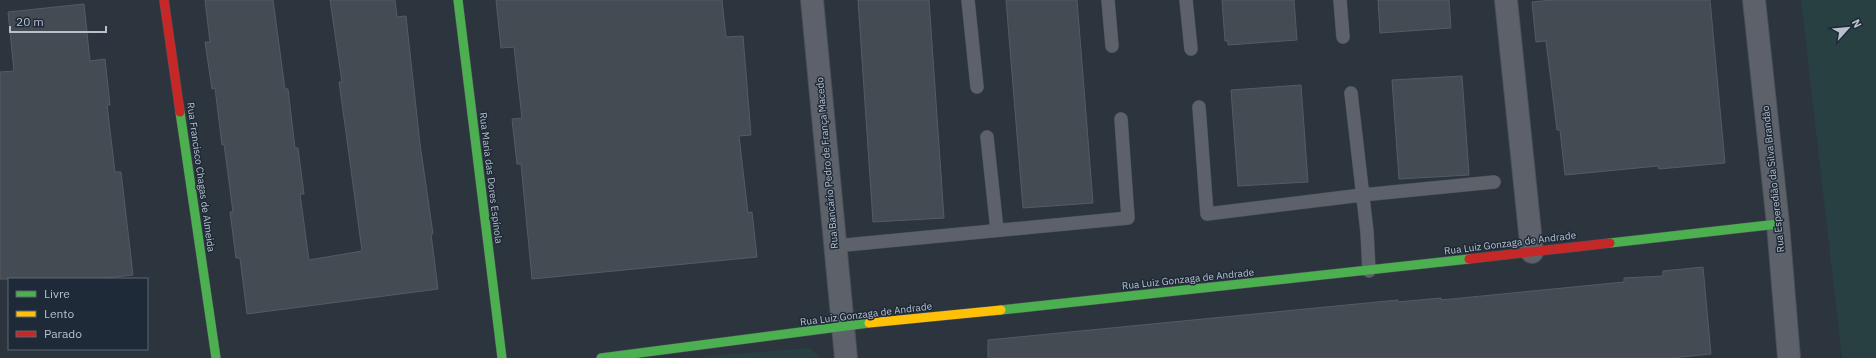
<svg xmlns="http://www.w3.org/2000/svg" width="1876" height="358" font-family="'IBM Plex Sans',sans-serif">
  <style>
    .green { fill: #294043 }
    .building { fill: #454b52; stroke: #545b64 }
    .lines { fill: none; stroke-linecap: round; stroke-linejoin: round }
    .lane-casing { stroke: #4b5057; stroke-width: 14 }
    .street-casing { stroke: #4b5057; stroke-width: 24 }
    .fast-casing { stroke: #4b5057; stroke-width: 10 }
    .slow-casing { stroke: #4b5057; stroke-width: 10 }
    .jam-casing { stroke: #4b5057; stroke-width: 10 }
    .lane { stroke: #5d626a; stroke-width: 13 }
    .street { stroke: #5d626a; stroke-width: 22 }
    .fast { stroke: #4caf50; stroke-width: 9 }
    .slow { stroke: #ffc107; stroke-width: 9 }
    .jam { stroke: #c62828; stroke-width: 9 }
    .labels { text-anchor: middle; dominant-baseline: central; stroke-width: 3; stroke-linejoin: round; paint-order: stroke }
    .street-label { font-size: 10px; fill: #b7c0cc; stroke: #1f2a38 }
  </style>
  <rect width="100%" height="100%" fill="#2c343d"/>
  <path class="green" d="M1801 0H1876V358H1842Z
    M810 348 821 358H704L706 356Z"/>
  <path class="building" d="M205 0H273L285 89H288L295 148H298L304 194H300L309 260 362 251 347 140 339 82H342L330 0H395L397 17 406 16 420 144 433 234H431L438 289 247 314 240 258H236L230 212H233L224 144 222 145 215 88 212 89 205 42H210Z
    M496 0H722L726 37 743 36 751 135 739 136 748 213 752 212 757 257 532 279 521 164H517L512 119 522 118 514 47 501 48Z
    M858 0H929L944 218 873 222Z
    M1006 0H1077L1093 203 1023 208Z
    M1222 0H1294L1297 40 1228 45V41H1225Z
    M1378 0H1449L1451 28 1380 33Z
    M1552 0H1710L1725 163 1659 169 1658 166 1565 175 1560 130H1557L1546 41 1536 42 1532 2Z
    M84 4 90 61 105 59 110 105H107L115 172H121L133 275 96 279H0V72L14 71 8 12Z
    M1462 76 1469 175 1399 179 1392 80Z
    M1301 85 1308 182 1238 186 1231 90Z
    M1703 267 1711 354 1671 358H988V340L1398 300V302L1441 298V300L1624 282V278L1663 276V271Z"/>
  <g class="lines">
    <g class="lane-casing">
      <path id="lane" d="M968 0 977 87
        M1108 0 1112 46
        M1186 0 1191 49
        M1340 0 1343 37
        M1351 93 1367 232 1369 271
        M1199 107 1207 214 1362 195 1494 182
        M987 137 997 230
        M835 246 1128 218 1121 119"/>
    </g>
    <g class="street-casing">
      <path id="street" d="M812 0 846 358
        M1506 0 1532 252
        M1754 0 1778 224 1789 358"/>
    </g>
    <g class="fast-casing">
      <path id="fast" d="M458 0 502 358
        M180 112 216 358
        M1610 243 1778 224
        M1001 310 1469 259
        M601 358 869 323"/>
    </g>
    <g class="slow-casing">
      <path id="slow" d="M869 323 1001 310"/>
    </g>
    <g class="jam-casing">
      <path id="jam" d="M164 0 180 112
        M1469 259 1610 243"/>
    </g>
    <use href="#lane" class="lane"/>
    <use href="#street" class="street"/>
    <use href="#fast" class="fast"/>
    <use href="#slow" class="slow"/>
    <use href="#jam" class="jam"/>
  </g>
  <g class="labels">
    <g class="street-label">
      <text transform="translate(827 163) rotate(-95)">Rua Bancário Pedro de França Macedo</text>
      <text transform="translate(201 177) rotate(82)">Rua Francisco Chagas de Almeida</text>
      <text transform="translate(491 178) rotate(83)">Rua Maria das Dores Espínola</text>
      <text transform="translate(1773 179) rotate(-96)">Rua Esperedião da Silva Brandão</text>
      <text transform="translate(1510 243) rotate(-7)">Rua Luiz Gonzaga de Andrade</text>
      <text transform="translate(1188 279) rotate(-6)">Rua Luiz Gonzaga de Andrade</text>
      <text transform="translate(866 314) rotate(-7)">Rua Luiz Gonzaga de Andrade</text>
    </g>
  </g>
  <rect x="8" y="278" width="140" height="72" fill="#1f2a38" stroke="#5c6673"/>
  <rect x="16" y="291" width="20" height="6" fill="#4caf50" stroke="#5c6673"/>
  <text x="44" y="298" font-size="12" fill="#b7c0cc">Livre</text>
  <rect x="16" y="311" width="20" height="6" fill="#ffc107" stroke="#5c6673"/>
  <text x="44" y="318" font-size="12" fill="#b7c0cc">Lento</text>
  <rect x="16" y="331" width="20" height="6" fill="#c62828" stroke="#5c6673"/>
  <text x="44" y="338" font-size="12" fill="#b7c0cc">Parado</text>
  <g transform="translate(1848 28) rotate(63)" stroke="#1f2a38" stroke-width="3" paint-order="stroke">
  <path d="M0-3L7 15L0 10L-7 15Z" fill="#b7c0cc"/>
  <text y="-6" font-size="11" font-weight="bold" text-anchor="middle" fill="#b7c0cc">N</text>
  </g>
  <path d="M10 26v6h96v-6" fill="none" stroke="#b7c0cc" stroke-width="2"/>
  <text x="16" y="26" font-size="12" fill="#b7c0cc" stroke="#1f2a38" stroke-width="3" paint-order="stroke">20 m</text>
</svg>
